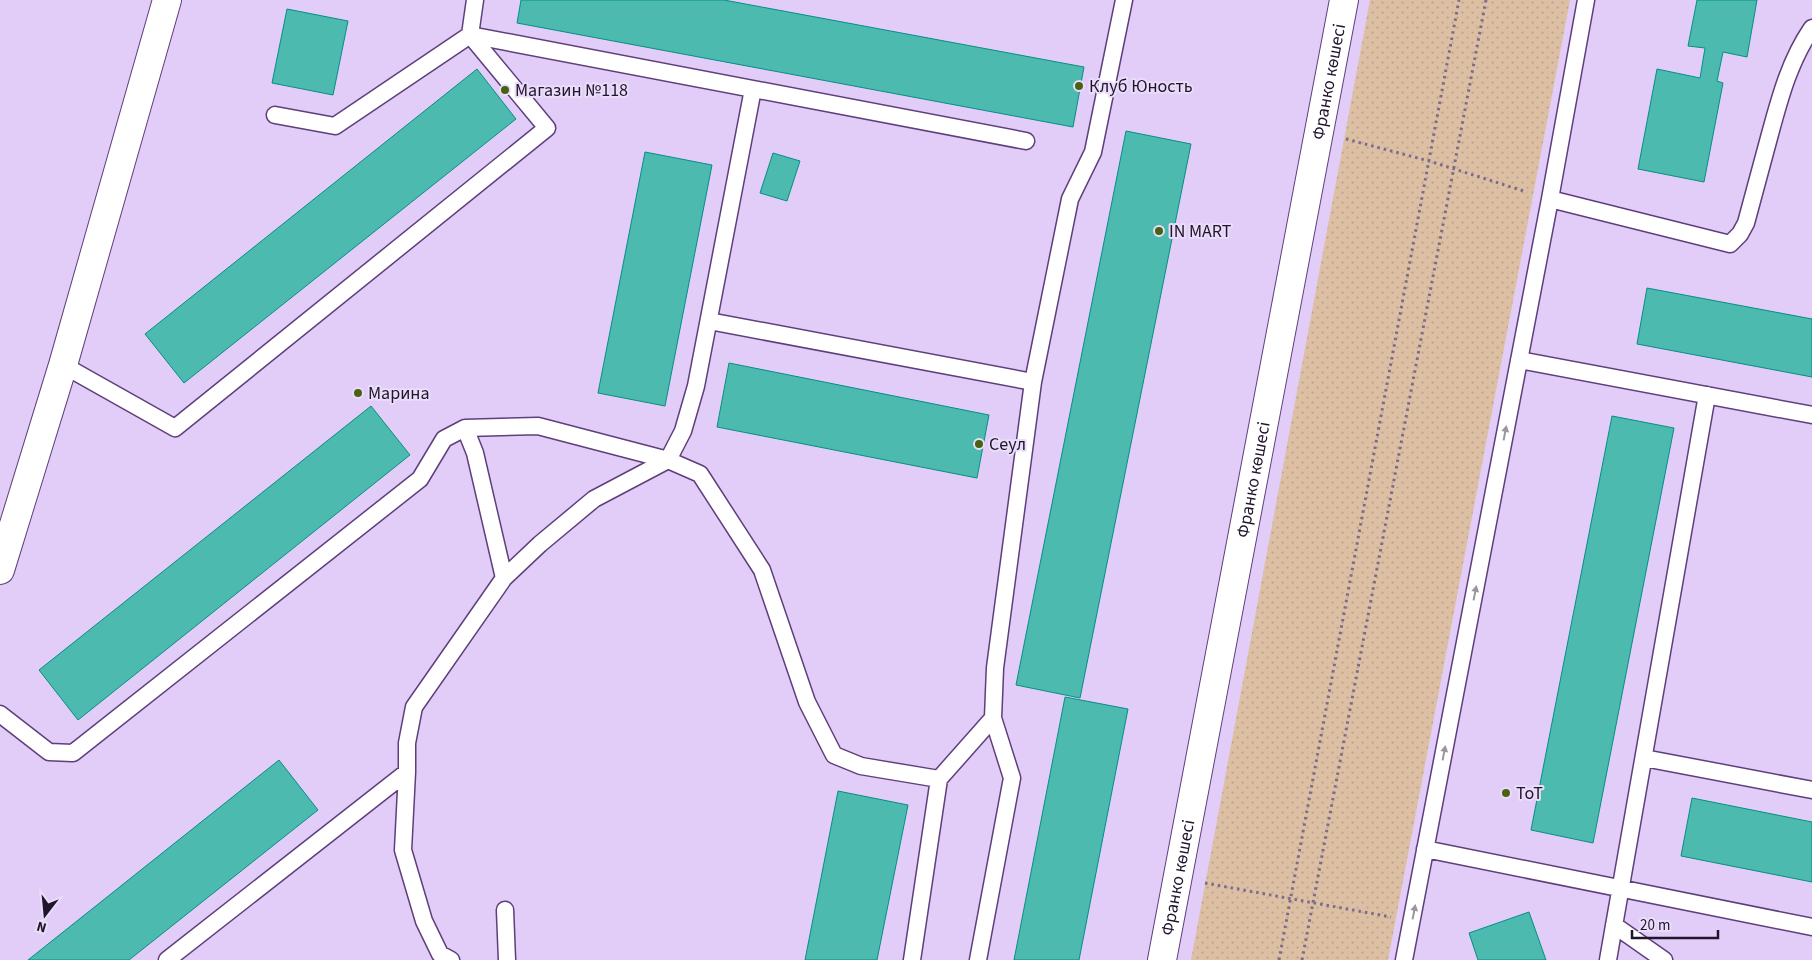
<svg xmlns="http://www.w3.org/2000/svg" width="1812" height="960" font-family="'Source Sans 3',sans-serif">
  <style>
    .grass { fill: url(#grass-dots) }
    .building { fill: #4cbaaf; stroke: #078e84 }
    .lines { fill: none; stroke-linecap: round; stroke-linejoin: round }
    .service-casing { stroke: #5e3f7b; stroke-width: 19 }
    .minor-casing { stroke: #5e3f7b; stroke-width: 30 }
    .path { stroke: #7b6b8c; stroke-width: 3; stroke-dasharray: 2.5 4; stroke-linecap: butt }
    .service { stroke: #fff; stroke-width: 16 }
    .minor { stroke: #fff; stroke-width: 28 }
    .oneway { fill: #9b95a0 }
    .poi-dot { fill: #486212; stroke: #eaddf9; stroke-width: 2 }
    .labels { text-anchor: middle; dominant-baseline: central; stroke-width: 4; stroke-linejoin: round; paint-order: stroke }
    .street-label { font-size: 18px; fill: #21142d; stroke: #eaddf9 }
    .poi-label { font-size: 18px; fill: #21142d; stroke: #eaddf9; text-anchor: start }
  </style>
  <defs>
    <pattern id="grass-dots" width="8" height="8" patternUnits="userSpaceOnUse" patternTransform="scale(1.25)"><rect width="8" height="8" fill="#ddc0a3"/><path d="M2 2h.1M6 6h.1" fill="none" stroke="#bda48d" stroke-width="1.8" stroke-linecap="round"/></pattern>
  </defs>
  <rect width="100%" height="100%" fill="#e1cdf7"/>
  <path class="grass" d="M1370 0H1570L1388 960H1191Z"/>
  <path class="building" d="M521 0H724L1084 67 1073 127 517 23Z
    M1697 0H1757L1747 57 1723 52 1717 81 1723 83 1704 182 1638 169 1657 69 1700 78 1705 48 1688 46Z
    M287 9 348 21 333 95 272 83Z
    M477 69 516 119 184 383 145 334Z
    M1126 131 1191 144 1080 698 1016 685Z
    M645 152 712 165 665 406 598 393Z
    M773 153 800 161 787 201 760 193Z
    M1647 288 1812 319V377L1637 344Z
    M729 363 989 415 977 478 717 427Z
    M371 406 410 455 78 720 39 670Z
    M1612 416 1674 428 1593 843 1531 830Z
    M1065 697 1128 709 1079 960H1014Z
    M279 760 318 810 129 960H28Z
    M838 791 908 805 877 960H805Z
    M1692 798 1812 822V882L1681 856Z
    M1529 912 1546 960H1478L1469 933Z"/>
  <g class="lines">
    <g class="service-casing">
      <path id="service" d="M475 0 470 35 1026 141
        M1550 199 1730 244 1740 234 1746 223C1754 194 1762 164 1770 134 1780 97 1790 60 1812 28
        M709 321 1033 382
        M1519 360 1812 415
        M63 365 175 428 547 128 470 35 335 126 275 115
        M465 428 538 426 668 460 683 431 696 386 753 89
        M504 578 540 544 594 499 668 460 700 474 762 570 807 702 834 755 861 766 939 779
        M0 714 49 752 73 753 420 479 444 439 465 428 475 453 504 578 414 707 407 743V772L403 850 424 921 440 954 451 960
        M1644 758 1812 790
        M1425 849 1812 927
        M505 910 507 960
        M1614 925 1664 960
        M167 960 407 772
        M912 960 939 779 993 718
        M978 960 1012 778 993 718 995 668 1033 382 1070 199 1093 152 1124 0
        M1404 960 1550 199 1586 0
        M1608 960 1707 395"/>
    </g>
    <g class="minor-casing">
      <g id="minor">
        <path d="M0 570 63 365 167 0"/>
        <path id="s1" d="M1162 960 1344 0"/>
      </g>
    </g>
    <path class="path" d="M1346 139 1429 161 1527 192
      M1205 883 1391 917
      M1279 960 1459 0
      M1302 960 1486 0"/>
    <use href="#service" class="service"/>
    <use href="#minor" class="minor"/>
  </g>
  <defs><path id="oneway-solid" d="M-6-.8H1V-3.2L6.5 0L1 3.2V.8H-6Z" transform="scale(1.25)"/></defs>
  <g class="oneway">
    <use href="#oneway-solid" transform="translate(1505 433) rotate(-79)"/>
    <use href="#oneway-solid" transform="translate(1475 593) rotate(-79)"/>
    <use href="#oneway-solid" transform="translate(1444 753) rotate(-79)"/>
    <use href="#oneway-solid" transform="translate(1414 912) rotate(-79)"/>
  </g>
  <g class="poi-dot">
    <circle cx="1079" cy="86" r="5"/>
    <circle cx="505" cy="90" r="5"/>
    <circle cx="1159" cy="231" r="5"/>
    <circle cx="358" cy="393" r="5"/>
    <circle cx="979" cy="444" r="5"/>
    <circle cx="1506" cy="793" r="5"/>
  </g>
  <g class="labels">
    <g class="street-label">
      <text stroke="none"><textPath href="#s1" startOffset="894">Франко көшесі</textPath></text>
      <text stroke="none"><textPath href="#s1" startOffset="489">Франко көшесі</textPath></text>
      <text stroke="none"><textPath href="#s1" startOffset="84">Франко көшесі</textPath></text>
    </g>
    <g class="poi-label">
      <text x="1089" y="86">Клуб Юность</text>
      <text x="515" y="90">Магазин №118</text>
      <text x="1169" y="231">IN MART</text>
      <text x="368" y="393">Марина</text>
      <text x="989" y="444">Сеул</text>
      <text x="1516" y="793">ТоТ</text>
    </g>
  </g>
  <g transform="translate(45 915) rotate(196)" stroke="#eaddf9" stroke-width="4" paint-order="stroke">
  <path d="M0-4L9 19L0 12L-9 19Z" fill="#21142d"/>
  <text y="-8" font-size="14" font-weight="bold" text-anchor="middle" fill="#21142d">N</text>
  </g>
  <path d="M1632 930v8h86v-8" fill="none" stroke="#21142d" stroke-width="2.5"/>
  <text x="1640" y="930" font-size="15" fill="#21142d" stroke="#eaddf9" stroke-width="4" paint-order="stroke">20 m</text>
</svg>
